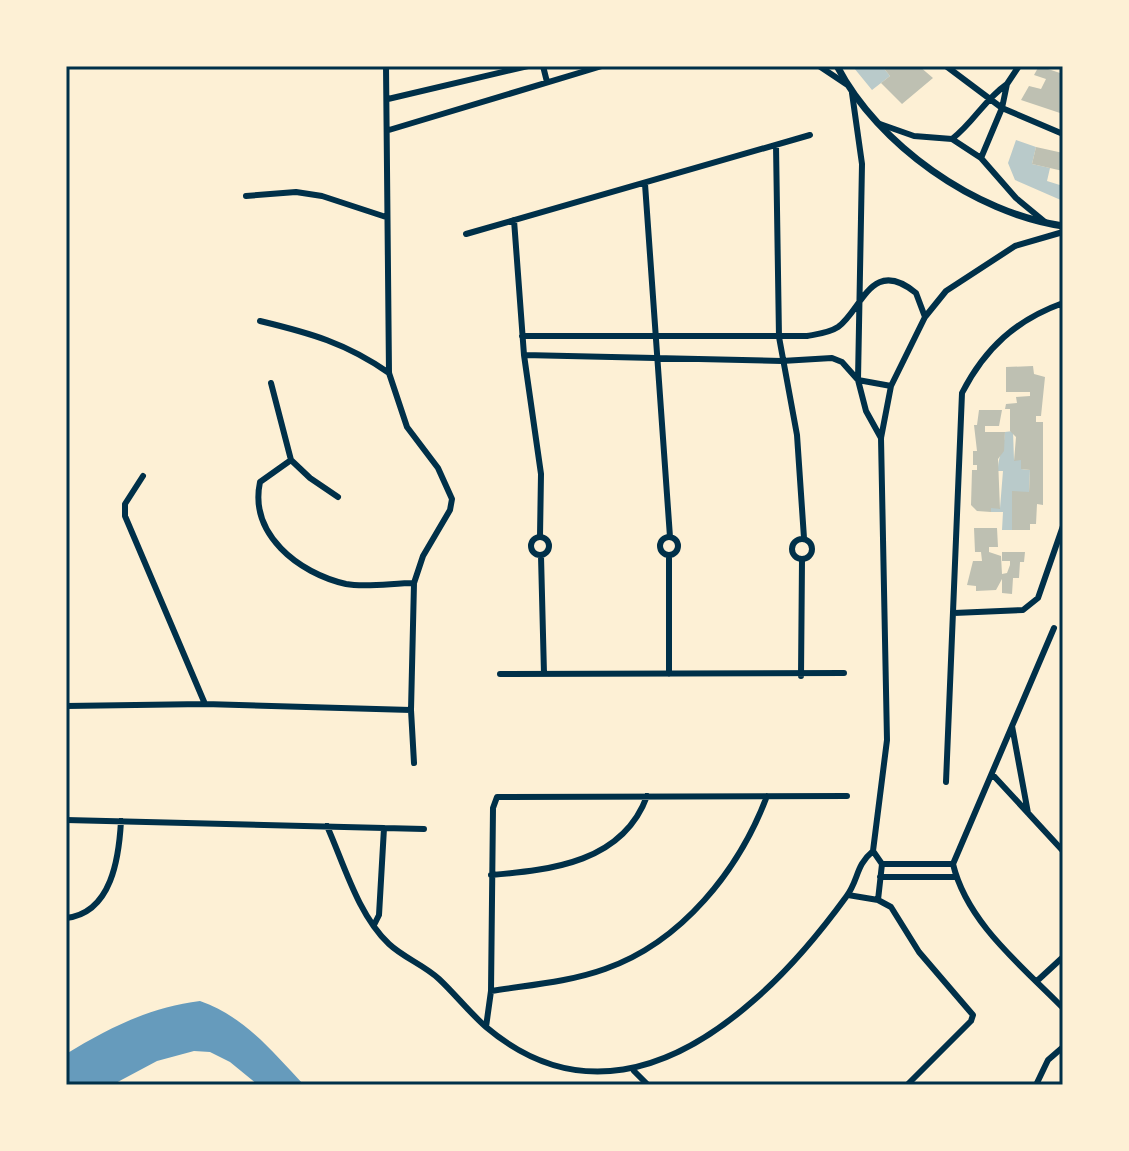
<svg xmlns="http://www.w3.org/2000/svg" width="1129" height="1151" font-family="'PT Serif',serif">
  <style>
    .green { fill: #b9caca }
    .water { fill: #669bbc }
    .building { fill: #bec0b2 }
    .lines { fill: none; stroke-linecap: round; stroke-linejoin: round }
    .minor { stroke: #003049; stroke-width: 6 }
    .tertiary { stroke: #003049; stroke-width: 7 }
    .neatline { fill: none; stroke: #003049; stroke-width: 3 }
  </style>
  <rect width="100%" height="100%" fill="#fdf0d5"/>
  <path class="green" d="M857 66H882L890 76 872 90 854 68Z
    M1016 140 1036 147 1032 164 1050 168 1047 181 1063 186V201L1015 180 1008 163Z
    M1013 431 1014 460H1021V469L1030 470 1029 492H1012V530H1002L1003 512H991V508H1000L1003 471H998C998 455 1004 450 1005 432Z"/>
  <path class="water" d="M200 1001C245 1017 272 1051 304 1085H258L230 1062 210 1052 194 1051 157 1061 112 1085H66V1054C109 1028 150 1007 200 1001Z"/>
  <path class="building" d="M882 66H919L933 78 902 104 881 83 890 76Z
    M1039 66 1063 74V114L1021 100 1029 86 1041 89 1046 79 1034 75Z
    M1036 147 1063 153V171L1032 164Z
    M1033 366 1034 374 1045 377 1041 416H1036V422H1043V505L1037 504 1036 524H1030V530H1012V491L1029 492 1030 470 1021 469V460L1014 461 1016 437 1010 431V409H1005L1006 404 1017 403 1016 397 1030 396V392H1006V367Z
    M979 410H1002L999 426H985V432H1005L1004 451 998 459 1000 509 991 508V512L977 511 971 505 972 470H977V465H973V451H977L974 425H977Z
    M974 528H997L998 547H989V552L1001 556 1002 574 1007 573 1010 565V561H1002V552H1025L1024 562H1020L1019 578H1013L1012 594 1002 593V579L996 590 976 591V586L967 585 973 561H982L981 552H975Z"/>
  <g class="lines">
    <path class="minor" d="M386 66 389 373 407 427 438 468 452 499 450 510 423 556 414 583 411 710 414 763
      M543 66 547 82
      M819 66 846 84
      M946 66 1002 108 1063 134
      M852 93 862 164 858 380 866 411 881 438
      M388 99 528 66
      M880 124 914 136 952 139 981 158 1016 198 1045 222
      M389 130 602 66
      M952 139C974 122 984 100 1007 84
      M776 145 779 337 797 435 804 538
      M981 158 1002 108 1007 84 1019 66
      M645 184 670 537
      M246 196 296 192 322 196 386 217
      M514 220 524 355 541 474 540 536
      M466 234 810 135
      M260 321C310 333 346 343 389 373
      M522 336H807C818 334 829 333 838 327 862 310 871 256 916 293L925 317
      M524 355 782 361 832 358 842 362 858 380 891 386
      M271 383 291 460 310 478 338 497
      M291 460 260 482C249 534 298 573 346 584 366 588 393 583 414 583
      M143 476 125 504V516L205 704
      M531 546a9 9 0 1 1 18 0a9 9 0 1 1-18 0Z
      M660 546a9 9 0 1 1 18 0a9 9 0 1 1-18 0Z
      M792 549a10 10 0 1 1 20 0a10 10 0 1 1-20 0Z
      M541 556 544 674
      M954 613 1023 610 1038 598 1063 526
      M1054 628 953 864C967 923 1022 966 1063 1008
      M500 674 844 673
      M669 674V555
      M801 676 802 560
      M66 706 205 704 411 710
      M1012 726 1028 813
      M992 774 1063 851
      M946 782 962 393C985 348 1016 320 1063 303V430
      M66 820 424 829
      M327 826C344 864 358 915 389 944 404 958 424 965 439 979 455 994 469 1012 486 1027 577 1104 672 1072 753 1001 788 971 819 934 846 897 859 880 855 866 873 851
      M873 851 887 740 881 438 891 386 925 317 946 291 1015 246 1063 232
      M873 851 882 864 878 900
      M882 864H953
      M491 875C552 870 623 862 647 796
      M880 877H956
      M848 895 878 900 891 907 919 952 973 1015 971 1021 907 1085
      M66 918C112 913 119 857 121 821
      M374 925 379 915 384 828
      M1037 981 1063 957
      M491 991C529 985 569 982 605 969 682 942 739 870 767 796
      M486 1027 491 991 493 808 497 797 847 796
      M634 1071 648 1085
      M1036 1085 1048 1060 1063 1047
      M1063 1085V1084"/>
    <path class="tertiary" d="M837 66C878 145 975 213 1063 226"/>
  </g>
  <rect width="1129" height="1151" fill="none" stroke="#fdf0d5" stroke-width="136"/>
  <rect x="68" y="68" width="993" height="1015" class="neatline"/>
</svg>
